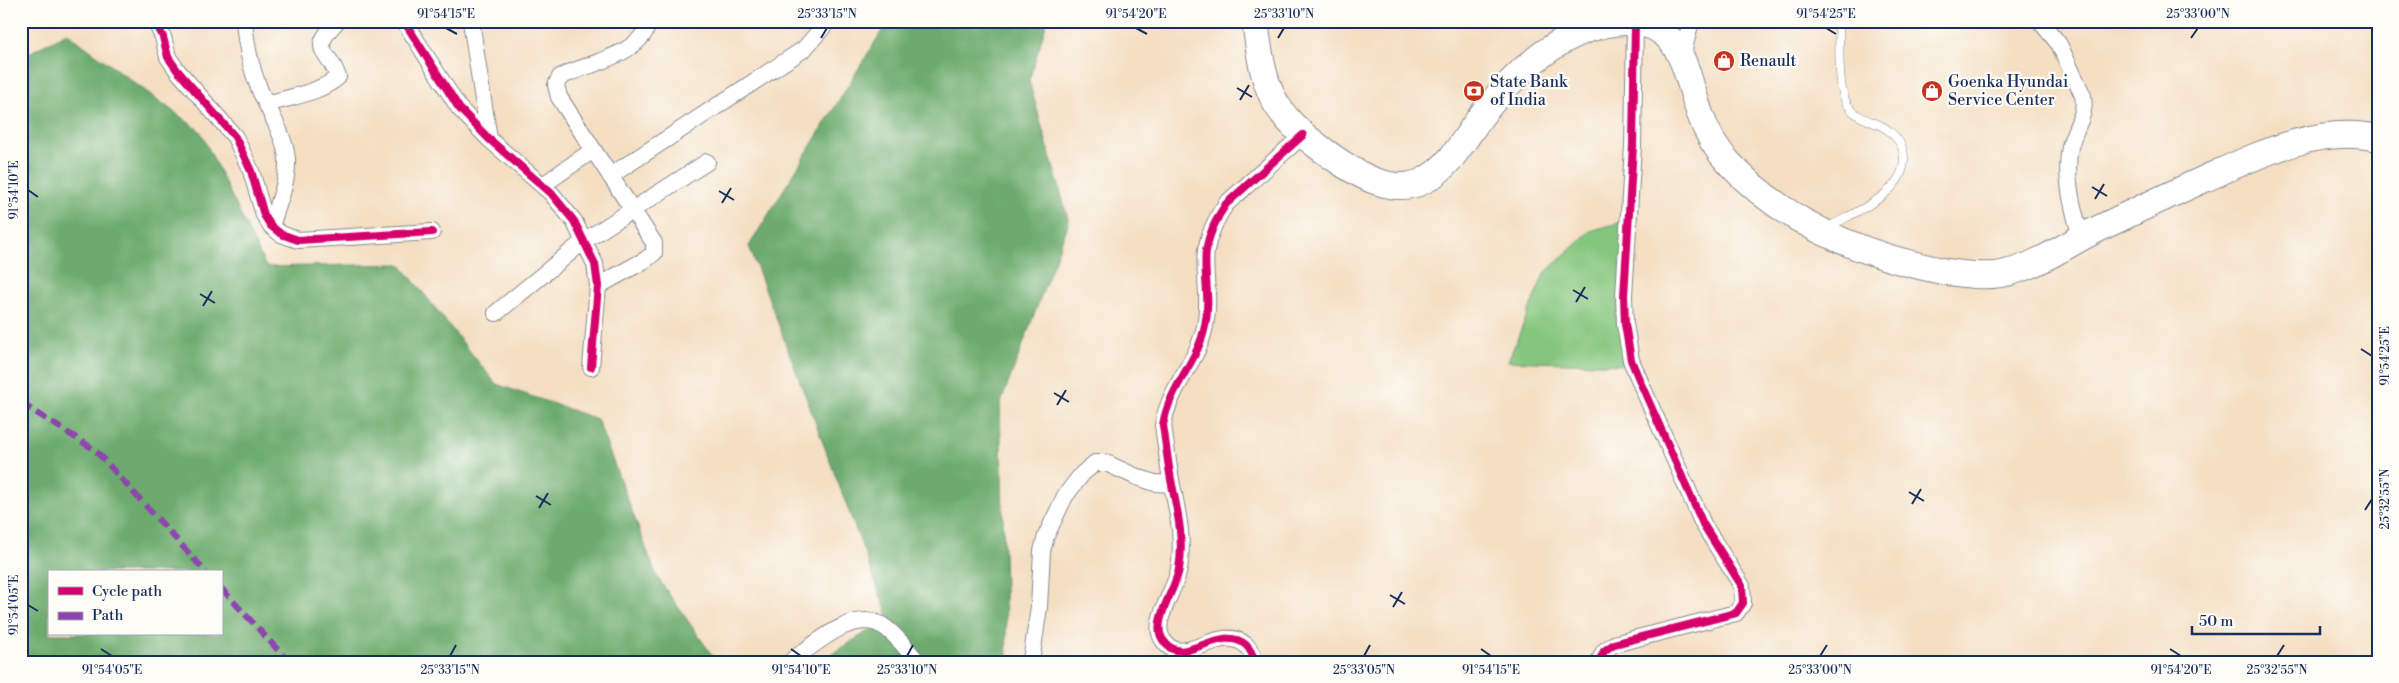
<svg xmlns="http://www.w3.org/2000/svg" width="2399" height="683" font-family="'Libre Bodoni',serif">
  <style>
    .green { fill: #85c67e; stroke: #507a6e }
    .forest { fill: #6cab6d; stroke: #446d66; fill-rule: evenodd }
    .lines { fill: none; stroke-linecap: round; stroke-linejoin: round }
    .service-casing { stroke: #888790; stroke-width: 9 }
    .minor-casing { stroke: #888790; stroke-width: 18 }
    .trunk-casing { stroke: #888790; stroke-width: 28 }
    .service { stroke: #fff; stroke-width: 8 }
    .minor { stroke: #fff; stroke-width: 16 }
    .trunk { stroke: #fff; stroke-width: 26 }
    .quiet { stroke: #8e44ad; stroke-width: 6; stroke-dasharray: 12 6; stroke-linecap: butt }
    .cycleway-casing { stroke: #fdfcf7; stroke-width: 11 }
    .cycleway { stroke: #d6006c; stroke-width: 8 }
    .ticks { fill: none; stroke: #1b2f5e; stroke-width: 2 }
    .labels { text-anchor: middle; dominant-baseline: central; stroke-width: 4.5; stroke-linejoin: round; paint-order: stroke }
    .poi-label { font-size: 16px; fill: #1b2f5e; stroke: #fdfcf7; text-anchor: start }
    .neatline { fill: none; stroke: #1b2f5e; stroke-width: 2 }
    .ticks-label { font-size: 12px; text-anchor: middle; fill: #1b2f5e }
  </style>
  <rect width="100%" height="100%" fill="#fdfcf7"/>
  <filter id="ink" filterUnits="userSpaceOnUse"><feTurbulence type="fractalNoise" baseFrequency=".02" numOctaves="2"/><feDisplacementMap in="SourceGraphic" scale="10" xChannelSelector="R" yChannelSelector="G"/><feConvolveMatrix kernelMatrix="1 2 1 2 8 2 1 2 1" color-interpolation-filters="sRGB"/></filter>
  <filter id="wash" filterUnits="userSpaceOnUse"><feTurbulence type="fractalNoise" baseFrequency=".0096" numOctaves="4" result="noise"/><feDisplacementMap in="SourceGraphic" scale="20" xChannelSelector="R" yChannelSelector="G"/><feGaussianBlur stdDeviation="1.12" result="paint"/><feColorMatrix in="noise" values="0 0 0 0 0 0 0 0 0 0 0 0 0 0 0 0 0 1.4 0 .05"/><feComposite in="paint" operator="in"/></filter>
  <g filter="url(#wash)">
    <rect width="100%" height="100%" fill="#f4dfc3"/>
    <path class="green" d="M1625 221 1626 365 1508 361 1544 274 1590 231Z"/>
    <path class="forest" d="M888 21H1047L1029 81 1069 222 1000 405 1007 662H819L889 618 749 246Z
      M67 33 200 131 266 267 400 264 496 384 597 419 657 577 717 662H21V57ZM49 572H221V634H49Z"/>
  </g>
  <g filter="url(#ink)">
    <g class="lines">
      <g class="service-casing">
        <path id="service" d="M1827 228C1854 212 1905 194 1904 158 1904 146 1897 137 1888 130 1873 119 1859 122 1847 104 1837 88 1840 42 1839 21"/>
      </g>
      <g class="minor-casing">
        <path id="minor" d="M155 21 163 37 168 57 177 70 235 137 251 171 264 215 271 226 281 234 298 240 432 232
          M244 21C246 45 250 66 259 88 268 110 285 135 287 159 288 182 278 205 271 226
          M404 21 459 108 489 139 551 193 574 221 595 264 598 286 591 367
          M471 21 489 139
          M2040 21 2059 44 2083 96C2087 115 2074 128 2070 147 2064 178 2073 208 2081 238
          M1682 57 1691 21
          M267 104C289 97 320 93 338 77 328 47 308 53 337 21
          M610 176 804 49 828 21
          M543 185 593 150
          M598 286 645 260 654 253V243L559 97 556 85 560 77 569 73C593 63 646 51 648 21
          M496 313 584 241 707 162
          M790 662C814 645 856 605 886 628 898 637 908 651 918 662
          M1029 662 1032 655 1039 607 1042 551 1046 536 1065 496 1082 474 1095 463H1106L1137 477 1155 483 1172 484
          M1255 662C1253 655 1251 650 1246 645 1219 622 1183 671 1163 640 1150 622 1176 590 1179 569 1184 540 1178 514 1172 485 1168 465 1166 445 1163 425 1169 387 1198 362 1205 326 1211 299 1203 274 1206 250 1209 234 1217 217 1226 204L1303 135
          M1599 662 1604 651 1614 644 1736 613 1743 603 1742 586 1703 524 1641 384 1631 360 1625 324 1624 296 1633 146 1635 23"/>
      </g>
      <g class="trunk-casing">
        <path id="trunk" d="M1255 21C1264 89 1269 112 1327 153 1353 172 1392 198 1425 180 1450 167 1465 138 1481 116 1515 72 1567 23 1627 22 1683 22 1685 73 1700 114 1706 131 1716 149 1729 163 1784 223 1863 255 1942 271 1961 274 1987 278 2006 273 2036 266 2063 247 2090 233 2126 215 2163 198 2200 181 2254 157 2317 124 2378 138"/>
      </g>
      <use href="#service" class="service"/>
      <use href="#minor" class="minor"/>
      <use href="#trunk" class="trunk"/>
      <path class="quiet" d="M21 403 95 450 206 572
        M221 588 289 662"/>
      <g class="cycleway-casing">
        <path id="cycleway" d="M155 21 163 37 168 57 177 70 235 137 251 171 264 215 271 226 281 234 298 240 432 232
          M404 21 459 108 489 139 551 193 574 221 595 264 598 286 591 367
          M1255 662C1253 655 1251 650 1246 645 1219 622 1183 671 1163 640 1150 622 1176 590 1179 569 1184 540 1178 514 1172 485 1168 465 1166 445 1163 425 1169 387 1198 362 1205 326 1211 299 1203 274 1206 250 1209 234 1217 217 1226 204L1303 135
          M1599 662 1604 651 1614 644 1736 613 1743 603 1742 586 1703 524 1641 384 1631 360 1625 324 1624 296 1633 146 1635 23"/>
      </g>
      <use href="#cycleway" class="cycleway"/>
    </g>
  </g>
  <path class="ticks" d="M446 28 457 34M1136 28 1147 34M1826 28 1836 34M821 38 827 28M1278 38 1284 28M2191 38 2198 28M1237 88 1252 97M1240 100 1249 85M2092 187 2107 196M28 190 38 197M719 191 734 200M2095 199 2104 184M722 203 731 188M1573 290 1588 299M200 294 215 303M1576 302 1585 287M203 306 212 291M2361 349 2372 356M1054 393 1069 402M1057 405 1066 390M1909 492 1924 501M536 496 551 505M1912 504 1921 489M539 508 548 493M2365 510 2372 499M1390 595 1405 604M28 605 38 611M1393 607 1402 592M101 649 112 656M791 649 801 656M1481 649 1491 656M2170 649 2181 656M450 656 456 645M907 656 913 645M1364 656 1370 645M1820 656 1827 645M2277 656 2284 645"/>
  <defs>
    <g id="shop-disc" transform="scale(1.125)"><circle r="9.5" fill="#c8321e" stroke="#fdfcf7"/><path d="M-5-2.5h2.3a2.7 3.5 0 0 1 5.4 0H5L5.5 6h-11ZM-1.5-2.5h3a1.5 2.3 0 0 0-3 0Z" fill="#fff"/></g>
    <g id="bank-disc" transform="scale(1.125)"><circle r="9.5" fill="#c8321e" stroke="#fdfcf7"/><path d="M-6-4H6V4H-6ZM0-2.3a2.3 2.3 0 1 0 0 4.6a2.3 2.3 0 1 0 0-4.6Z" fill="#fff"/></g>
  </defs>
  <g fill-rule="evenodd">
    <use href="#shop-disc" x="1724" y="61"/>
    <use href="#bank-disc" x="1474" y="91"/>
    <use href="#shop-disc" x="1932" y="91"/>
  </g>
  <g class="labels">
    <g class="poi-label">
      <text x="1740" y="61">Renault</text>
      <text x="1490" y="82">State Bank<tspan x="1490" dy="18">of India</tspan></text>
      <text x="1948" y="82">Goenka Hyundai<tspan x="1948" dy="18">Service Center</tspan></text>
    </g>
  </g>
  <rect width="2399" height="683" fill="none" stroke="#fdfcf7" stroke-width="55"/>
  <rect x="48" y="570" width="175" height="65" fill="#fdfcf7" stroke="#a3aaba"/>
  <rect x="58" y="587" width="25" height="8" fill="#d6006c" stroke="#a3aaba"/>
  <text x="92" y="596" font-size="15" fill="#1b2f5e">Cycle path</text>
  <rect x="58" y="612" width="25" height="8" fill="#8e44ad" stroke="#a3aaba"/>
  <text x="92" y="620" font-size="15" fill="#1b2f5e">Path</text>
  <path d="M2192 626v8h128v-8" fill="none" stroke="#1b2f5e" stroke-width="2.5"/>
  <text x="2199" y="626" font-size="15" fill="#1b2f5e" stroke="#fdfcf7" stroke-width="4" paint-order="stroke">50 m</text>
  <rect x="28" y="28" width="2344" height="628" class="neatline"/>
  <g class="ticks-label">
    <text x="446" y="18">91°54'15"E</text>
    <text x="827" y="18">25°33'15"N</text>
    <text x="1136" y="18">91°54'20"E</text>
    <text x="1284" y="18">25°33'10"N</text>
    <text x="1826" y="18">91°54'25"E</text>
    <text x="2198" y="18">25°33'00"N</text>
    <text transform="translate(14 190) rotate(-90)" y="4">91°54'10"E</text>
    <text transform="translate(2385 356) rotate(-90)" y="4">91°54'25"E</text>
    <text transform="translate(2385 499) rotate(-90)" y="4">25°32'55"N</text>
    <text transform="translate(14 605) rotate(-90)" y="4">91°54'05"E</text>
    <text x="112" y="674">91°54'05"E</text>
    <text x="450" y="674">25°33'15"N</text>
    <text x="801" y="674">91°54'10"E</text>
    <text x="907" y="674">25°33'10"N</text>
    <text x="1364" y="674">25°33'05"N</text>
    <text x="1491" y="674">91°54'15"E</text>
    <text x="1820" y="674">25°33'00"N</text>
    <text x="2181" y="674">91°54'20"E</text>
    <text x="2277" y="674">25°32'55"N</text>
  </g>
</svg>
